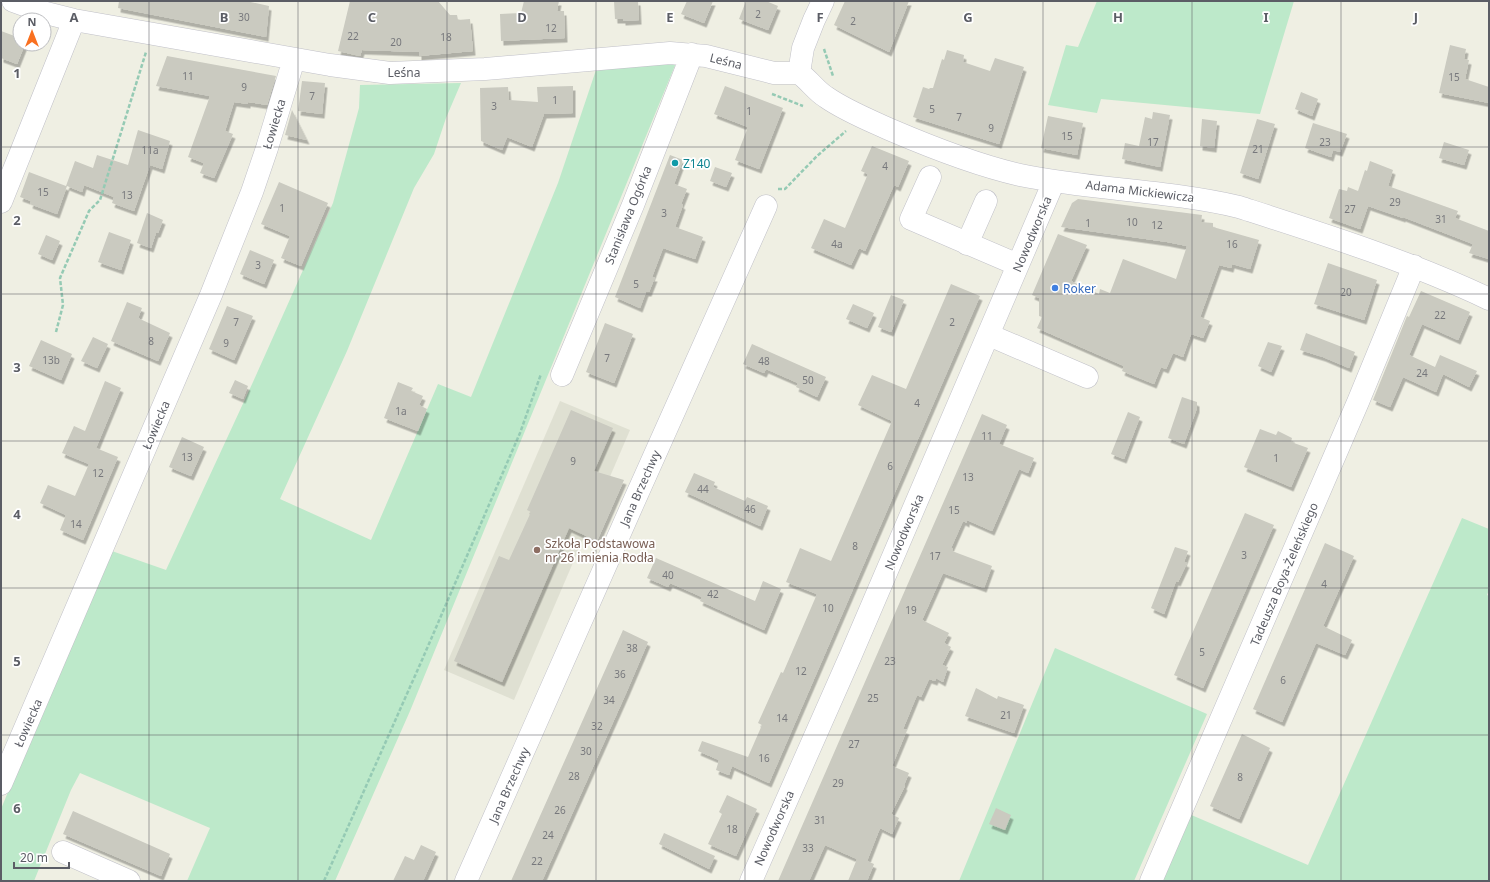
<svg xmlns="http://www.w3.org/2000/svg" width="1490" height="882" font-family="'Noto Sans',sans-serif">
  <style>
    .education { fill: #dfe0d2 }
    .green { fill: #bde9ca }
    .building { fill: #cacac0; filter: url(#shadow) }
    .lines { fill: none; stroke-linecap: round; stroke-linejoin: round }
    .minor-casing { stroke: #c0c0c8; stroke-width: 23 }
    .path { stroke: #95cab4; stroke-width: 2.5; stroke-dasharray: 4 2; stroke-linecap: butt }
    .minor { stroke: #fff; stroke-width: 22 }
    .grid { fill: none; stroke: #5b5d65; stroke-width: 1; stroke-opacity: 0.55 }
    .culture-dot { fill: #0f9aa8; stroke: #fff; stroke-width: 1.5 }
    .shop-dot { fill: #3f7fe0; stroke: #fff; stroke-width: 1.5 }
    .education-dot { fill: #8d6e63; stroke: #fff; stroke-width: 1.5 }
    .labels { text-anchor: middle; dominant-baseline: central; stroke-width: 3.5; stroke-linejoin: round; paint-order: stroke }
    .number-label { font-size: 10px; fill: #77787c }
    .street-label { font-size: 12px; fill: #5b5d65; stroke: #fff }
    .culture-label { font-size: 12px; fill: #0d838f; stroke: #fff; text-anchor: start }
    .shop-label { font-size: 12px; fill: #366cbe; stroke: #fff; text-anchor: start }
    .education-label { font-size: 12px; fill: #785e54; stroke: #fff; text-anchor: start }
    .grid-label { font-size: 13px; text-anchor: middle; font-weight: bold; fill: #5b5d65; stroke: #fff; stroke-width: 3.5; stroke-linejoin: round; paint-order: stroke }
  </style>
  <defs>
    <filter id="shadow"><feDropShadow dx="2.5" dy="4.5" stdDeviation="0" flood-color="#0004"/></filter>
  </defs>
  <rect width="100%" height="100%" fill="#efefe3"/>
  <path class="education" d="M560 401 630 430 514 700 444 670Z"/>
  <path class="green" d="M1097 1H1294L1260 114 1101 99 1097 113 1048 105 1066 45 1078 47Z
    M676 63 410 711 335 881H187L210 828 80 773 71 790 34 881H1V809L91 590 109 550 166 570 253 382 333 203 359 108 360 85 461 83 446 118 434 154 414 188 347 351 280 499 371 540 438 384 471 397 558 183 596 70Z
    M1462 518 1489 529V590L1487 595 1489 596 1488 881H1160L1189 814 1308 865Z
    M1055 648 1207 714 1134 881H959Z"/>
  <path class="building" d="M119 1H246L269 6 266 37 118 8Z
    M350 1H438L450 15H457L458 20 470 19 473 51 419 56V52L362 50 360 56 338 51Z
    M524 1H559L557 11H564L565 38 501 41 500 14 521 13Z
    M614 1H638L639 20 623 21V19H615Z
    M687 1H713L704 23 681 14Z
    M746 1H766L778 6 768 30 739 19Z
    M845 1H909L889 52 834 25Z
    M1 31 20 38V44H25L17 64 1 58Z
    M1450 45 1466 49 1464 59 1469 60 1465 79 1489 87V103L1439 93Z
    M947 50 964 55 963 62 990 71 995 58 1024 67 999 144 913 117 923 87 929 89 930 88H933L942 59 944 60Z
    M167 56 276 76 267 105 248 102V104L234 102 225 131 233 134 214 178 200 173 204 163 188 157 210 96 156 86Z
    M302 81 325 83 322 114 298 111Z
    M573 86V113L544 114 532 147 507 137 502 150 481 141 480 88 508 87 509 100 538 102 537 87Z
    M725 86 783 108 759 169 735 160 748 127 714 114Z
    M1301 92 1318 99 1312 116 1295 109Z
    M292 110 307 140 285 135Z
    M1153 112 1170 115 1160 167 1122 159 1125 143 1139 146 1145 117 1152 119Z
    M1048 116 1083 123 1077 155 1041 148Z
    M1202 119 1217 121 1214 148 1200 146Z
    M1257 119 1275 124 1258 179 1240 173Z
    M1313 123 1347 134 1340 152 1333 150 1331 157 1305 148Z
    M138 130 170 141 162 169 150 165 134 211 112 203 114 197 84 185 82 192 67 186 57 214 30 204 31 201 20 197 29 172 66 186 75 161 93 168 97 155 128 165Z
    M1444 142 1469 150 1464 165 1439 158Z
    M872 146 909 161 898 187 894 185 865 251 859 248 851 265 811 248 824 219 845 228 868 174 861 171Z
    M670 155 683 160 674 184 687 189 681 204 683 205 675 227 703 237 695 259 663 248 652 277H655L649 292H646L640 308 615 297Z
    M1370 161 1393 170 1388 186 1458 211 1455 218 1489 231V259L1469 253 1473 244 1403 217V218L1368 206 1360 229 1329 218 1339 189 1347 191 1348 187 1358 191 1365 170 1367 171Z
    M715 167 732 173 726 187 710 181Z
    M279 182 328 203 301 266 281 258 290 236 261 224Z
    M1078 199 1202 215 1201 222 1213 223V227L1259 240 1250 269 1232 264 1231 268 1219 265 1200 317 1210 321 1203 338 1191 334 1183 357 1173 353 1166 369 1161 367 1154 384 1122 371 1124 366 1037 328 1042 317 1039 316V298L1032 295 1058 234 1087 245 1071 281 1099 294 1100 289 1110 293 1123 259 1176 279 1187 246 1167 242 1061 227 1072 203Z
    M147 213 163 220 158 233H156L151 248 137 243Z
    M109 232 131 240 121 270 98 262Z
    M46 235 60 241 52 260 38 254Z
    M250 250 274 260 264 284 240 274Z
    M1328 263 1377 280 1364 320 1314 304Z
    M951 284 980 296 769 783 732 766 729 775 716 770 719 760 698 751 702 741 748 757 762 725 758 723 781 672 783 673 817 594 786 582 800 548 831 561 892 421 858 405 872 375 906 389Z
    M1421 291 1470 312 1458 340 1422 324 1409 355 1435 367 1440 355 1477 371 1469 387 1443 374 1436 392 1403 377 1390 407 1373 400 1407 316 1409 317Z
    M891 295 904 300 891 332 878 327Z
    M127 302 142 308 138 318 170 333 158 361 111 341Z
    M853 304 874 313 867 328 846 319Z
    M227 306 253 316 234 360 209 349Z
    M605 323 633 334 614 383 586 372Z
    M1306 333 1355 352 1349 368 1323 357 1300 350Z
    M93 337 108 344 97 368 81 361Z
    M41 340 72 354 61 380 29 366Z
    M1268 342 1282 346 1271 372 1258 366Z
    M752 344 826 377 817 397 796 387 798 383 766 369 764 373 743 364Z
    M235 380 248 386 243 399 229 393Z
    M105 381 121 388 96 448 118 457 83 540 60 530 66 515 40 503 48 485 75 496 89 464 62 453 74 426 85 431Z
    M398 382 413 388 411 391 423 396 419 405 427 409 418 431 384 418Z
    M1182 397 1197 402V408L1184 444 1168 438Z
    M571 410 613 428 594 471 624 480 597 541 569 528 502 682 454 661 499 556 509 560 531 512 527 510Z
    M1128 412 1140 417 1124 459 1111 454Z
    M982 414 1007 425 999 444 1034 458 1028 473 1019 469 992 531 967 520V523L963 521 951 548 953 549 952 551 992 566 984 588 943 573 922 620 949 633 944 643 951 647 942 665 948 667 943 682 936 678 935 681 929 679 921 697 917 695 903 729 907 730 892 766 909 773 904 785 905 786 891 814 899 818 892 834 880 828 867 861 874 864 867 881H848L857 859 825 845 809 881H778Z
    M1260 429 1276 435 1278 431 1292 438 1291 442 1308 448 1291 487 1244 467Z
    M182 437 204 447 191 476 169 467Z
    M694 473 715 482 713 487 745 501 747 497 768 506 760 526 685 492Z
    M1245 513 1274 525 1203 688 1174 675Z
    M1325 543 1354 556 1323 626 1352 640 1345 655 1316 643 1282 722 1253 709Z
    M1175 547 1188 551 1184 562 1187 563 1178 582 1176 581 1164 614 1151 608Z
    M656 558 755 601 763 581 781 589 764 630 700 601 702 597 684 589 670 583 668 587 647 578Z
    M623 630 648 642 627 691 542 881H511Z
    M976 688 997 699 998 696 1024 705 1014 733 965 716Z
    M1242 734 1270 748 1239 819 1210 806Z
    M727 795 757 809 736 856 708 844 722 814 719 812Z
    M996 808 1011 815 1005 830 989 824Z
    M73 811 170 854 161 876 63 834Z
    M664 833 715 856 709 869 659 844Z
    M421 845 436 852 423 881H393L405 856 414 860Z"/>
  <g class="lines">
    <g class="minor-casing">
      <path id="minor" d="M13 1 46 13 74 20 330 65 390 73 485 69 670 53 706 56 774 73H799
        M799 73C809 80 816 91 826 97 846 111 869 120 891 130 933 148 976 165 1020 175 1092 190 1167 190 1239 207 1323 234 1409 261 1489 299
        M799 73 803 48 814 20 823 1
        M930 177 911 219 1018 265
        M1 202 74 20
        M967 244 986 201
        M989 335 1087 377
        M562 375 633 205 692 54
        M1 784 211 295 252 192 267 148 294 59
        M63 852 129 881
        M466 881 631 508 766 206
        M751 881 850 657 1054 181
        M1151 881 1358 402 1414 266"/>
    </g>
    <path class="path" d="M824 49 833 76
      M772 94 803 106
      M778 189H785L817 156 846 131
      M56 332 63 305 60 278 89 211 100 200 146 52
      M324 881 422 660 520 433 541 374"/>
    <use href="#minor" class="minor"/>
  </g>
  <path class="grid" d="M149 1V881M298 1V881M447 1V881M596 1V881M745 1V881M894 1V881M1043 1V881M1192 1V881M1341 1V881M1 147H1489M1 294H1489M1 441H1489M1 588H1489M1 735H1489"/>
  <circle class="culture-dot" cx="675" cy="163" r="4"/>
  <circle class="shop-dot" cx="1055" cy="288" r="4"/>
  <circle class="education-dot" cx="537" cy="550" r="4"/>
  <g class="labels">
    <g class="number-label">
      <text x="758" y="14">2</text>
      <text x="244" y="17">30</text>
      <text x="853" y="21">2</text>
      <text x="551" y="28">12</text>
      <text x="353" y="36">22</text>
      <text x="446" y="37">18</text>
      <text x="396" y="42">20</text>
      <text x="188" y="76">11</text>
      <text x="1454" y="77">15</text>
      <text x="244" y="87">9</text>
      <text x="312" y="96">7</text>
      <text x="555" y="100">1</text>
      <text x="494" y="106">3</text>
      <text x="932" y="109">5</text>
      <text x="749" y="111">1</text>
      <text x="959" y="117">7</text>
      <text x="991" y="128">9</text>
      <text x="1067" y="136">15</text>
      <text x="1153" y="142">17</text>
      <text x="1325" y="142">23</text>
      <text x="1258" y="149">21</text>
      <text x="150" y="150">11a</text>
      <text x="885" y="166">4</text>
      <text x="43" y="192">15</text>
      <text x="127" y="195">13</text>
      <text x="1395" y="202">29</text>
      <text x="282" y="208">1</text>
      <text x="1350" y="209">27</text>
      <text x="664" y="213">3</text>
      <text x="1441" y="219">31</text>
      <text x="1132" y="222">10</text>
      <text x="1088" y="223">1</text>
      <text x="1157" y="225">12</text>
      <text x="837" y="244">4a</text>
      <text x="1232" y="244">16</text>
      <text x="258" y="265">3</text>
      <text x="636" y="284">5</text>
      <text x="1346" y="292">20</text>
      <text x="1440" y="315">22</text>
      <text x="236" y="322">7</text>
      <text x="952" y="322">2</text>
      <text x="151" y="341">8</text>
      <text x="226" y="343">9</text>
      <text x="607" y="358">7</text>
      <text x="51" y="360">13b</text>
      <text x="764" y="361">48</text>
      <text x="1422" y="373">24</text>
      <text x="808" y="380">50</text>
      <text x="917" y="403">4</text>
      <text x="401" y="411">1a</text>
      <text x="987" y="436">11</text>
      <text x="187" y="457">13</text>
      <text x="1276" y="458">1</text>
      <text x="573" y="461">9</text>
      <text x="890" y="466">6</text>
      <text x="98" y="473">12</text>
      <text x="968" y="477">13</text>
      <text x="703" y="489">44</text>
      <text x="750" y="509">46</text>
      <text x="954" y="510">15</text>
      <text x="76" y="524">14</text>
      <text x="855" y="546">8</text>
      <text x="1244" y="555">3</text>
      <text x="935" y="556">17</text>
      <text x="668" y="575">40</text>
      <text x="1324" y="584">4</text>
      <text x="713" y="594">42</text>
      <text x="828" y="608">10</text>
      <text x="911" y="610">19</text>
      <text x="632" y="648">38</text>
      <text x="1202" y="652">5</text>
      <text x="890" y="661">23</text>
      <text x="801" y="671">12</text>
      <text x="620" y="674">36</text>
      <text x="1283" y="680">6</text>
      <text x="873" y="698">25</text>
      <text x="609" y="700">34</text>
      <text x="1006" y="715">21</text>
      <text x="782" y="718">14</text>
      <text x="597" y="726">32</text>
      <text x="854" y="744">27</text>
      <text x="586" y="751">30</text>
      <text x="764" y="758">16</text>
      <text x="574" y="776">28</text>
      <text x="1240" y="777">8</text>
      <text x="838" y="783">29</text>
      <text x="560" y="810">26</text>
      <text x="820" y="820">31</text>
      <text x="732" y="829">18</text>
      <text x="548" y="835">24</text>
      <text x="808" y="848">33</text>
      <text x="537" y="861">22</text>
    </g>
    <g class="street-label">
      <text transform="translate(726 61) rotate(14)">Leśna</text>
      <text x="404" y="72">Leśna</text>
      <text transform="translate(274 124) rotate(-73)">Łowiecka</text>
      <text transform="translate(1140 191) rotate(7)">Adama Mickiewicza</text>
      <text transform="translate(628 215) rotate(-68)">Stanisława Ogórka</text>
      <text transform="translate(1032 234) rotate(-67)">Nowodworska</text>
      <text transform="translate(156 425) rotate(-67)">Łowiecka</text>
      <text transform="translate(640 488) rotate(-66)">Jana Brzechwy</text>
      <text transform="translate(904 532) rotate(-67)">Nowodworska</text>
      <text transform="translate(1284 574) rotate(-67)">Tadeusza Boya-Żeleńskiego</text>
      <text transform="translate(28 723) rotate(-66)">Łowiecka</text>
      <text transform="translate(509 785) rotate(-66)">Jana Brzechwy</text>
      <text transform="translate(774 828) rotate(-66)">Nowodworska</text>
    </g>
    <g class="culture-label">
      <text x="683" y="163">Z140</text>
    </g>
    <g class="shop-label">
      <text x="1063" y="288">Roker</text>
    </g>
    <g class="education-label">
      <text x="545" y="543">Szkoła Podstawowa<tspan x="545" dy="14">nr 26 imienia Rodła</tspan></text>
    </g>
  </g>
  <g class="grid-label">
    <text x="74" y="22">A</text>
    <text x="224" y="22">B</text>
    <text x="372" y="22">C</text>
    <text x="522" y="22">D</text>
    <text x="670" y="22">E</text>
    <text x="820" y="22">F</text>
    <text x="968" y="22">G</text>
    <text x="1118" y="22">H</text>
    <text x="1266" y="22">I</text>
    <text x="1416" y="22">J</text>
    <text x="17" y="78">1</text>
    <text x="17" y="225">2</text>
    <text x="17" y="372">3</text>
    <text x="17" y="519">4</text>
    <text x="17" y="666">5</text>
    <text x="17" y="813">6</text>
  </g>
  <rect width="1490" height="882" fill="none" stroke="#5b5d65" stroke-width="4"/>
  <g transform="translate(32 32)"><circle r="19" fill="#ffffff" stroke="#bdbec1"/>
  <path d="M0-3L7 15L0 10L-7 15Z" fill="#f97020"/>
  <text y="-6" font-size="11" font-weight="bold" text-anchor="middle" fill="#5b5d65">N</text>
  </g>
  <path d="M14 862v6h55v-6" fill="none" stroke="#5b5d65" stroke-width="2"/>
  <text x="20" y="862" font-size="12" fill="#5b5d65" stroke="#ffffff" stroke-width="3" paint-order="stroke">20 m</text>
</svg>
